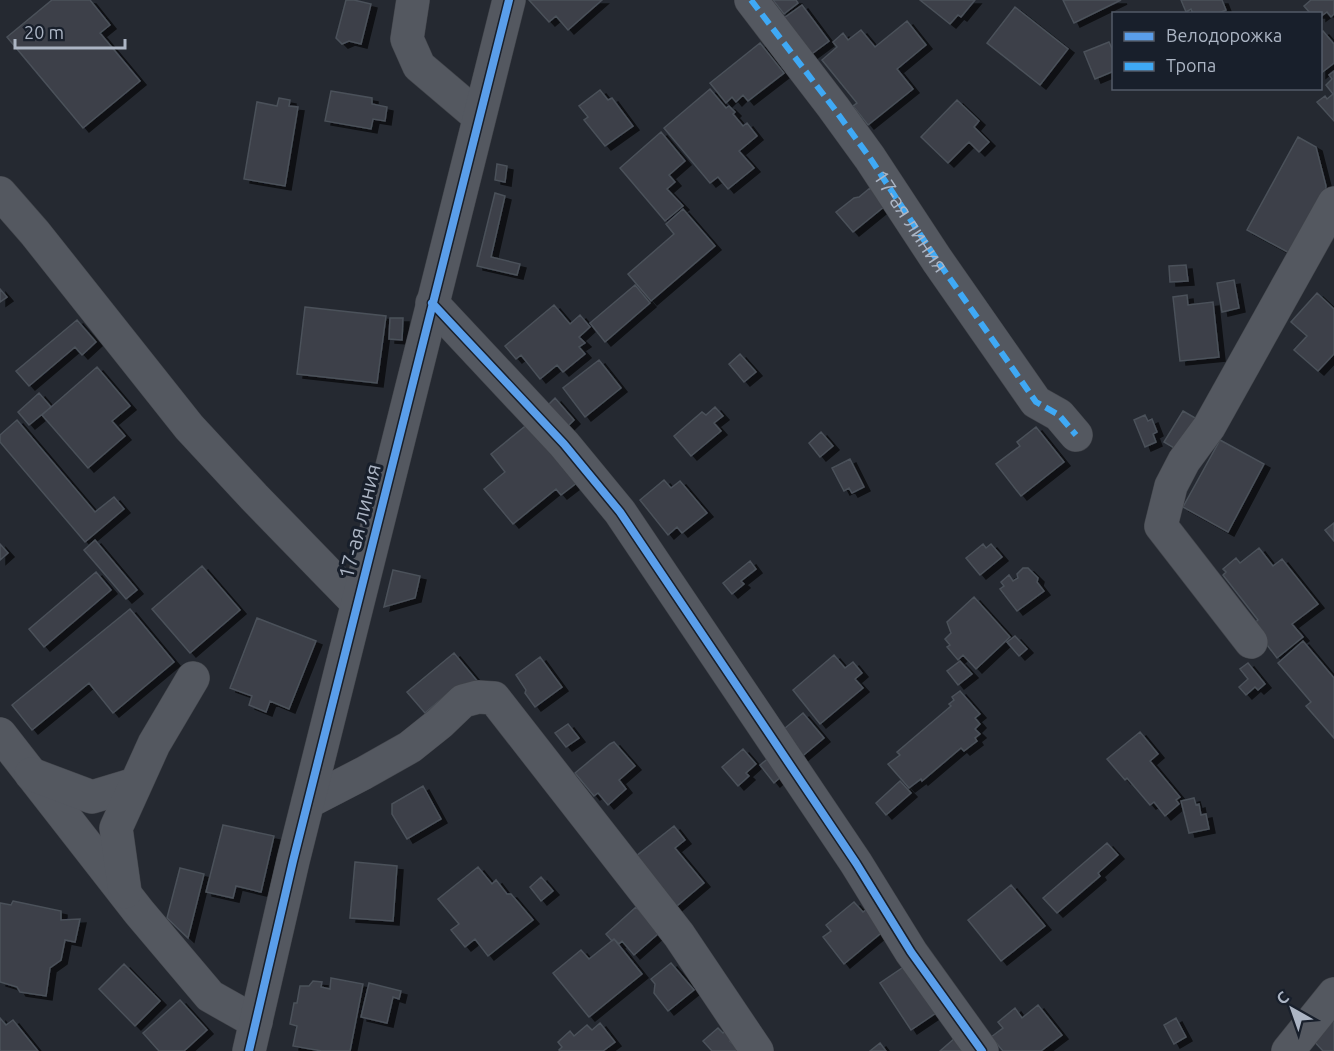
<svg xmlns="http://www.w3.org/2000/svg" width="1334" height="1051" font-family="Ubuntu,sans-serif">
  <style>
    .building { fill: #3c4048; stroke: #4b515a; stroke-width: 1.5; filter: url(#shadow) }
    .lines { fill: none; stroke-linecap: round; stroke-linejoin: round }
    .minor-casing { stroke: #41444a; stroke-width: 34 }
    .tertiary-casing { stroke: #41444a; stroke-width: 34 }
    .minor { stroke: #545860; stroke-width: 33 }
    .tertiary { stroke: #545860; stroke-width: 33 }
    .quiet { stroke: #3fa9f5; stroke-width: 6; stroke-dasharray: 12 6; stroke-linecap: butt }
    .cycleway-casing { stroke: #181f2b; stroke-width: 11 }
    .cycleway { stroke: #5a9eea; stroke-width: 8 }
    .labels { text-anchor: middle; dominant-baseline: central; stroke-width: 6; stroke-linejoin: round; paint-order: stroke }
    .street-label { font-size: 21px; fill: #acb5c4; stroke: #181f2b }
  </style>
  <defs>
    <filter id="shadow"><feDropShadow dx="6" dy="4" stdDeviation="0" flood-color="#0009"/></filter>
  </defs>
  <rect width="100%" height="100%" fill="#252931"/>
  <path class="building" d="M52 0H90L110 25 100 33 140 81 83 128 7 37Z
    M346 0H354L371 4 361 44 349 41 342 44 336 38Z
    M529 0H602L568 30 556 16 549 22Z
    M773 0H796L798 3 784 14Z
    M920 0H975L961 17 958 15 950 24Z
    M1063 0H1121L1074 23Z
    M1181 0H1222L1226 10 1216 14H1193L1191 9 1186 12Z
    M1311 0H1334V14L1331 17 1327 12 1320 17V14H1311L1304 6Z
    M802 5 829 41 809 56 784 18Z
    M1015 7 1068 49 1040 85 987 43Z
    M907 21 926 45 897 69 913 89 868 125 853 106 857 103 822 60 837 47 833 42 843 33 848 40 861 30 875 47Z
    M1323 31 1334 44V63L1320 74V33Z
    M1109 42 1114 53V71L1095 79 1084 52Z
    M760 43 784 73 748 101 743 95 736 102 732 97 726 103 710 83Z
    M1334 71V121L1317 102 1325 96 1327 99 1333 94 1326 85 1332 79 1329 75Z
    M710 89 726 108 729 106 735 112 733 114 743 126 747 123 757 136 739 151 754 168 728 189 718 177 710 183 664 128Z
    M600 90 608 100 612 98 633 126 605 146 584 120 588 117 579 106Z
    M331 91 372 98V104L387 107 385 121 373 119 371 129 325 121Z
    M279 98 290 100 289 106 298 107 285 186 244 179 257 102 277 106Z
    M957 100 979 121 974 127 989 142 979 152 969 142 948 163 921 137Z
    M661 132 685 161 669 175 675 182 667 189 683 206 665 221 620 168Z
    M1298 137 1316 147 1326 186 1325 194 1293 255 1247 230Z
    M497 164 507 166 505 182 495 180Z
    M870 188 885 206 853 232 836 212 854 198 859 197Z
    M495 193 505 196 491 257 520 264 517 275 477 266Z
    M683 209 715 246 651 301 628 274 674 234 666 224Z
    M1186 265 1188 281 1170 282 1169 266Z
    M1234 280 1239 308 1222 312 1217 283Z
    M635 285 650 303 605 342 590 323Z
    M0 289 7 297 0 302Z
    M1317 293 1334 309V354L1318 371 1294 350 1307 336 1291 322Z
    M1187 295 1188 305 1213 302 1219 357 1180 361 1173 297Z
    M554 305 570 324 580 315 590 327 579 337 585 343 579 347 585 354 563 372 557 365 540 379 521 355 516 359 505 346Z
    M305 307 386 316 377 383 297 374Z
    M390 318H403L402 340 389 339Z
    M77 320 96 342 82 355 75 347 29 386 16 371Z
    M740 354 756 372 744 382 729 364Z
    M599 360 621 388 585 417 563 388Z
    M97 367 130 406 112 421 125 436 88 468 42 415Z
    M39 393 51 407 29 425 18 412Z
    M555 398 574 420 565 429 546 407Z
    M715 407 723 416 714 423 721 431 691 456 674 436 702 412 706 415Z
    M1183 411 1197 419 1179 451 1164 442Z
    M1145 415 1148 421 1152 419 1157 432 1153 434 1156 442 1145 447 1134 420Z
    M17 420 95 512 114 497 124 509 85 542 0 442V435Z
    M529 423 578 482 561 495 556 489 513 524 484 489 505 472 491 454Z
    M1036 427 1064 462 1021 496 996 464 1020 446 1017 442Z
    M821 432 833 446 820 457 809 443Z
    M1220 440 1264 464 1228 532 1183 507Z
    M850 459 864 487 852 493 849 488 844 491 832 468Z
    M664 480 671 488 680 481 707 513 682 533 677 527 668 535 640 500Z
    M1334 523V541L1325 530Z
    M95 540 137 590 126 599 84 550Z
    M0 544 8 553 0 560Z
    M983 544 986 548 991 544 1002 557 980 575 966 558Z
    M1259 548 1273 566 1282 559 1318 604 1292 624 1303 637 1277 658 1252 625 1258 620 1223 575 1226 572 1223 569 1236 558 1240 563Z
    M750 561 756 569 741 581 744 584 732 594 723 583Z
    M202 566 240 610 190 653 152 609Z
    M1023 568H1028L1038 578 1037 582 1044 591 1017 611 1000 589 1004 586 1001 582 1009 575 1013 581 1018 578 1017 574Z
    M393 570 420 576 415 598 384 607Z
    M96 572 111 590 44 647 29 629Z
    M974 597 1010 637 976 669 963 655 958 660 947 647 950 645 945 639 951 633 947 622Z
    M130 609 174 662 113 713 89 683 32 730 12 705Z
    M257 618 316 641 289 709 270 701 266 712 249 705 252 696 230 688Z
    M1015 636 1027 649 1019 656 1007 642Z
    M1303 641 1334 678V738L1306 706 1311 702 1278 663Z
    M454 653 479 683 452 690 425 713 407 692Z
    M834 655 845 668 853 662 862 673 855 679 863 688 820 724 793 690Z
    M540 657 562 687 535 707 525 693 526 690 516 675Z
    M960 661 972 674 958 685 947 671Z
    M1248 663 1265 684 1258 690 1255 687 1246 695 1239 687 1248 679 1240 669Z
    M960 691 980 714 975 718 980 724 975 729 980 734 975 738 977 741 964 751 961 748 922 781 921 779 909 788 888 764 900 755 897 752 951 706 949 704 954 700 952 697Z
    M803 713 824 738 799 759 778 734Z
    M568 724 579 738 566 747 555 733Z
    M1140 732 1158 754 1150 761 1180 797 1176 800 1179 804 1165 816 1154 802 1150 805 1127 778 1125 780 1107 759Z
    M614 742 635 766 619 780 626 789 608 805 598 793 594 796 575 773 610 744Z
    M743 749 756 764 746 773 749 776 738 786 722 767Z
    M770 757 784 774 774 783 760 765Z
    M900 781 911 793 886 815 876 803Z
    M423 786 441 819 407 839 392 814V804Z
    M1194 798 1196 805 1199 804 1201 815 1206 814 1209 829 1189 833 1181 801Z
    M223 825 274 836 261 892 236 886 233 898 206 892Z
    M674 826 685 840 675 848 704 883 671 911 635 857Z
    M1107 843 1118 855 1098 873 1100 876 1057 913 1043 898Z
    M355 862 397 866 393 921 350 918Z
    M478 867 492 884 496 880 507 894H511L533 920 488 956 475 939 465 947 451 930 459 924 438 899Z
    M180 868 204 874 188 938 167 918Z
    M541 877 553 891 541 901 530 887Z
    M1011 885 1045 926 1001 961 968 920Z
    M13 901 61 911V920L80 919 75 942 65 940 61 960 50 968 46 996 20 992 17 987 0 982V903L11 905Z
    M854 902 863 912 869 908 886 929 844 964 823 937 831 931 826 925Z
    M636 907 659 933 634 955 622 941 619 944 614 939 612 941 606 934Z
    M614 939 642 974 589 1017 553 973 581 950 589 959Z
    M671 963 694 990 668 1011 654 993 655 984 651 979Z
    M124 964 160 1001 135 1026 99 989Z
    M905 966 936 1013 911 1030 880 983Z
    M331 978 363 984 350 1051H322L293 1046 297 1026 290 1024 294 1003H297L300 986H309L313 981 322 982 321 987 330 989Z
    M369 983 401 991 399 999 393 997 387 1023 361 1017Z
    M180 1000 207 1030 184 1051H159L143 1033Z
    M1038 1005 1062 1035 1041 1051H1003L991 1037 1003 1028 998 1022 1015 1008 1022 1018Z
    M0 1018 6 1025 13 1020 38 1051H1L0 1049Z
    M1176 1018 1186 1037 1174 1044 1164 1025Z
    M1334 1018V1051H1323L1312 1039Z
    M600 1023 615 1042 603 1051H560L559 1050 562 1047 558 1042 570 1031 574 1036 587 1025 592 1030Z
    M718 1028 723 1033 725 1031 732 1039 730 1041 739 1051H712L703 1041Z
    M955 1038 965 1051H940Z
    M880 1043 886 1051H870Z"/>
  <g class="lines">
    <g class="minor-casing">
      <g id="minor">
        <path d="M413 0 407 39 419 66 479 117"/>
        <path id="s1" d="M751 0 833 107 870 158 937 260 1036 402 1059 415 1076 435"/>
        <path d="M0 193 35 233 189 427 254 497 357 603"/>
        <path d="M432 303 564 444 620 512 856 863 911 952 982 1051"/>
        <path d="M1251 642 1161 526 1171 486 1184 461 1209 427 1334 203"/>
        <path d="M0 734 139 912 210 996 256 1022"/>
        <path d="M31 774 92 797 135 784"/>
        <path d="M308 802 364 773 410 747 440 723 463 701 478 697 494 698 679 935 757 1051"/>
        <path d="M125 892 116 828 154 744 193 678"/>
        <path d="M1288 1051 1334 994"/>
      </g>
    </g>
    <g class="tertiary-casing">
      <path id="tertiary" d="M249 1051 293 861 509 0"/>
    </g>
    <use href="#minor" class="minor"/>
    <use href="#tertiary" class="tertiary"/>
    <path class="quiet" d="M751 0 833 107 870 158 937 260 1036 402 1059 415 1076 435"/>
    <g class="cycleway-casing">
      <path id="cycleway" d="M432 303 564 444 620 512 856 863 911 952 982 1051
        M249 1051 293 861 509 0"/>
    </g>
    <use href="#cycleway" class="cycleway"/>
  </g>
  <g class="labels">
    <g class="street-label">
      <text stroke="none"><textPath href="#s1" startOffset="273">17-ая линия</textPath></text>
      <text transform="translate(359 521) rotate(-76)">17-ая линия</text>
    </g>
  </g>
  <rect x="1112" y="12" width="210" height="78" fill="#181f2b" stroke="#535b68" stroke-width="1.5"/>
  <rect x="1124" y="32" width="30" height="9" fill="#5a9eea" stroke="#535b68" stroke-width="1.5"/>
  <text x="1166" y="42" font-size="18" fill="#acb5c4">Велодорожка</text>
  <rect x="1124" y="62" width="30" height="9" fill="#3fa9f5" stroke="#535b68" stroke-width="1.5"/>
  <text x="1166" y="72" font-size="18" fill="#acb5c4">Тропа</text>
  <g transform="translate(1292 1009) rotate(320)" stroke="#181f2b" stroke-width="4.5" paint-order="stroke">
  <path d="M0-4.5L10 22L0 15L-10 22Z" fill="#acb5c4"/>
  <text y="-9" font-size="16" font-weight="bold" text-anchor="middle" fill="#acb5c4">С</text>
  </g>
  <path d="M15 39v9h110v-9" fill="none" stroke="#acb5c4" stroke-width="3"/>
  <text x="24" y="39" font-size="18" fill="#acb5c4" stroke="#181f2b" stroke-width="4.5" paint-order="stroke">20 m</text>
</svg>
